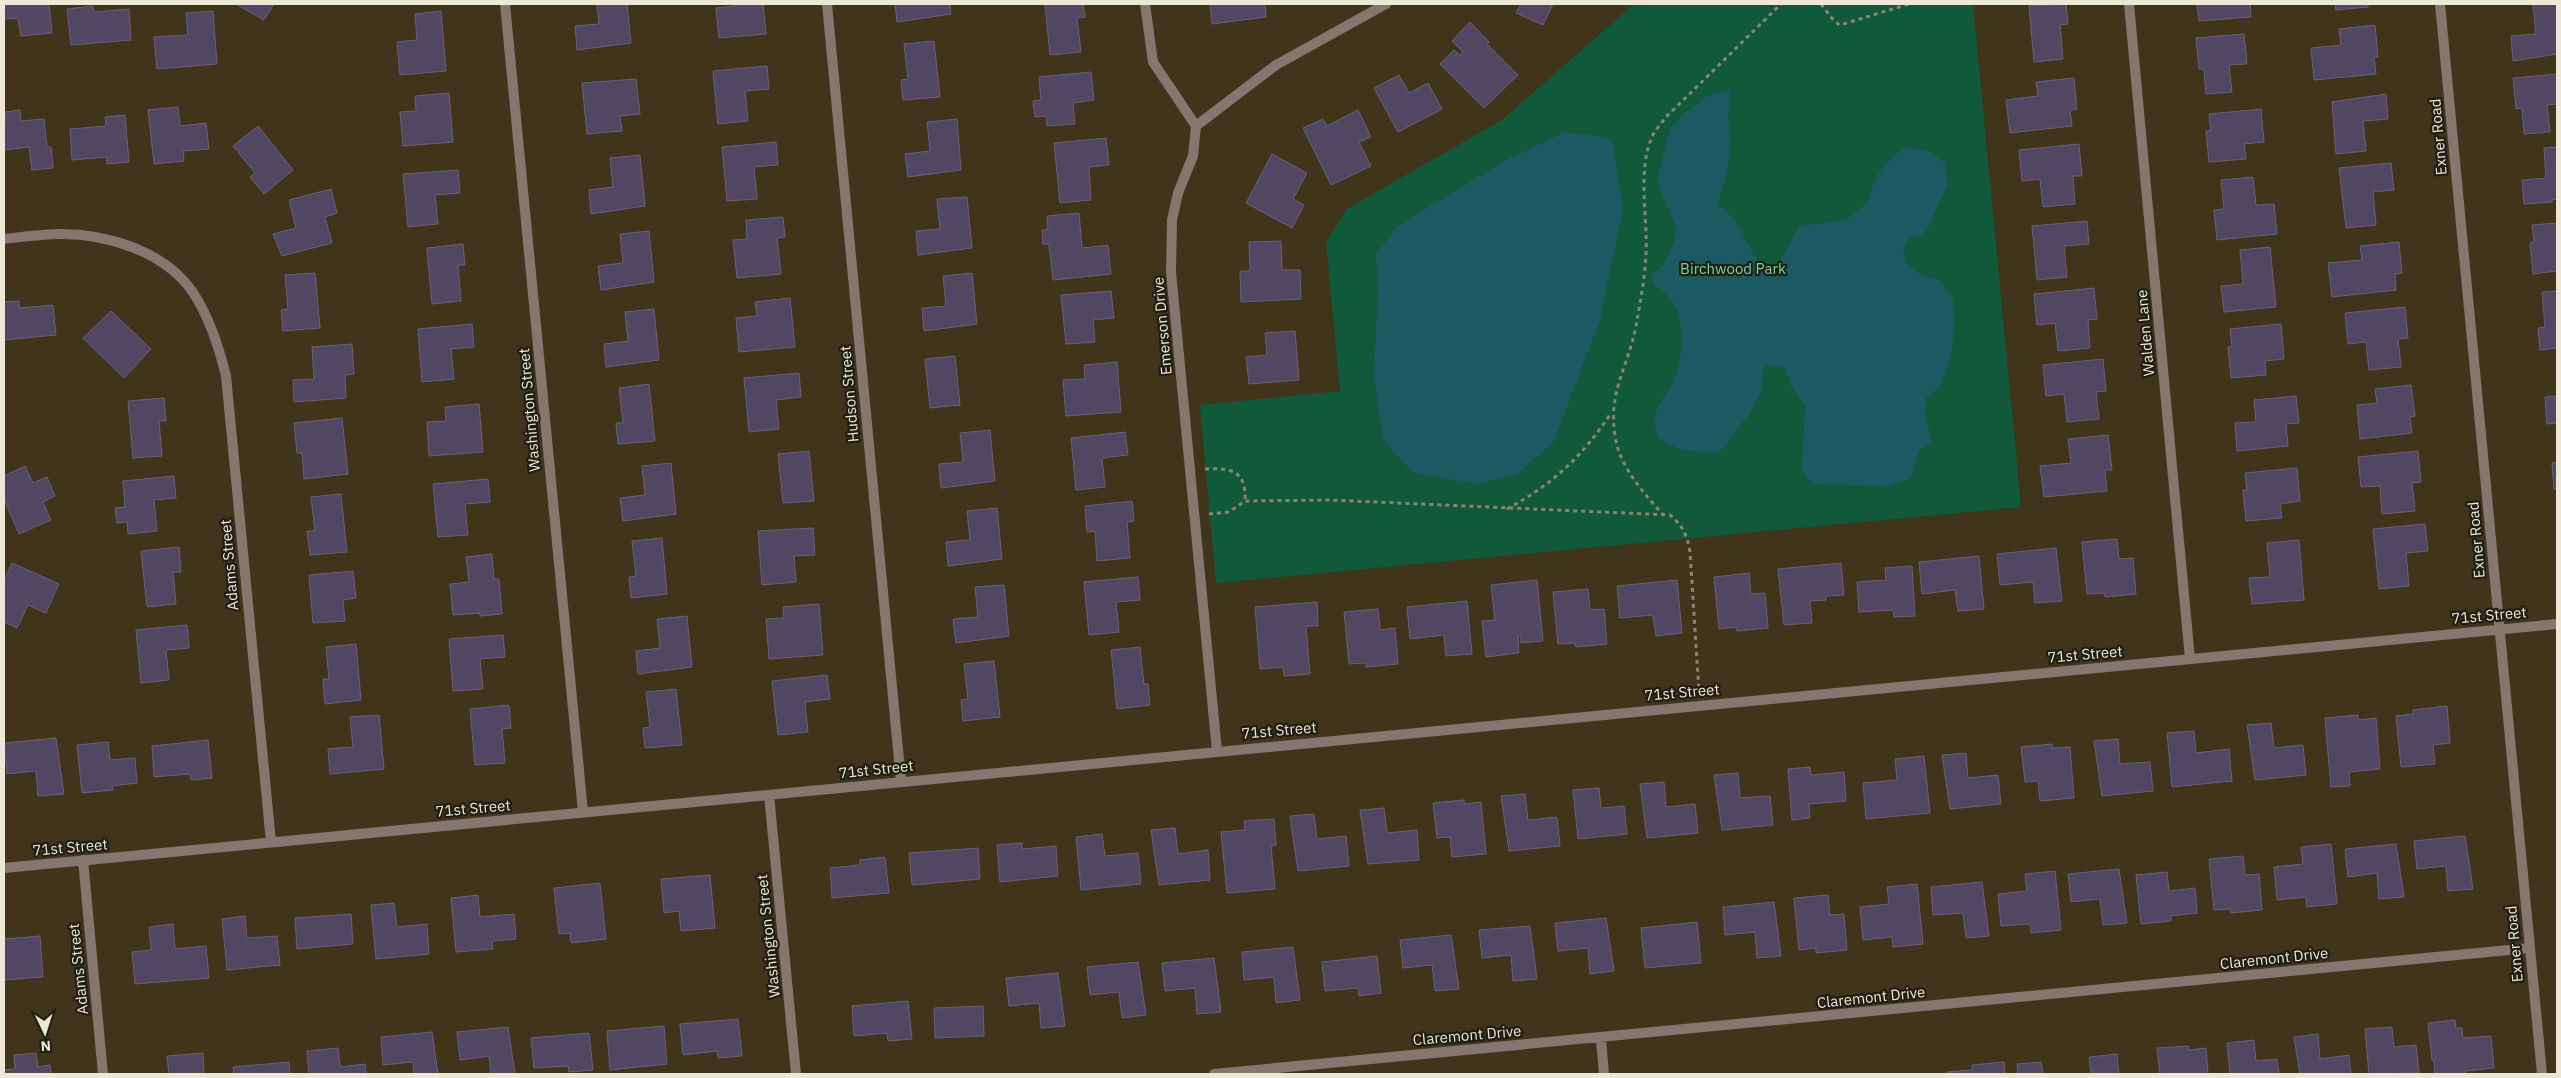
<svg xmlns="http://www.w3.org/2000/svg" width="2561" height="1078" font-family="'IBM Plex Sans',sans-serif">
  <style>
    .green { fill: #10593a }
    .water { fill: #1c5a63 }
    .building { fill: #514762; stroke: #6a607c }
    .lines { fill: none; stroke-linecap: round; stroke-linejoin: round }
    .path { stroke: #8d846e; stroke-width: 3; stroke-dasharray: 4 4; stroke-linecap: butt }
    .minor { stroke: #857670; stroke-width: 10 }
    .labels { text-anchor: middle; dominant-baseline: central; stroke-width: 4.5; stroke-linejoin: round; paint-order: stroke }
    .street-label { font-size: 15px; fill: #ede7d6; stroke: #221d12 }
    .park-label { font-size: 15px; fill: #68dba1; stroke: #221d12 }
  </style>
  <rect width="100%" height="100%" fill="#40351a"/>
  <path class="green" d="M1634 4H1973L2021 507 1216 583 1200 405 1340 391 1326 242 1347 209 1503 119Z"/>
  <path class="water" d="M1731 89 1728 116 1731 142 1725 181 1718 203C1741 225 1748 243 1761 270L1776 267 1800 226 1846 220 1868 203C1873 176 1883 165 1903 148L1926 150 1945 162 1948 184 1924 236 1909 237 1903 251 1907 265 1923 276 1938 279 1953 297 1955 322 1951 353 1942 384 1926 398 1925 413 1932 442 1919 451 1911 478 1888 486 1812 484 1802 470 1805 405 1791 386 1785 367 1764 365 1762 391 1749 414 1719 452 1685 451 1660 440C1658 434 1654 427 1654 421 1655 405 1667 396 1673 383 1685 352 1689 301 1654 286L1651 274 1659 270 1666 261 1674 242 1676 228 1657 181 1670 129 1684 114 1707 96Z
    M1565 132 1604 137 1612 140 1623 209 1600 320 1553 443 1518 473 1479 484 1413 473 1383 439 1374 377 1378 290 1376 255 1396 227 1504 161Z"/>
  <path class="building" d="M4 4H49L52 33 21 36 18 18 4 19Z
    M236 4H274L264 20Z
    M597 4H627L631 43 577 50 575 26 599 24Z
    M735 4H763L766 34 719 38 716 8 735 6Z
    M895 4H950L951 14 897 22Z
    M1045 4H1083L1085 17 1077 18 1081 52 1050 55Z
    M1210 4H1265L1266 17 1212 24Z
    M1521 4H1553L1543 25 1516 13Z
    M2066 4 2068 24 2060 25 2063 59 2034 62 2029 6Z
    M2197 4H2250L2251 17 2199 21Z
    M2335 4H2368V7L2336 10Z
    M2533 4H2557V54L2513 61 2511 36 2536 34Z
    M93 6 94 12 129 9 131 40 71 45 67 9Z
    M213 11 217 64 157 69 154 37 188 35 186 13Z
    M441 11 446 71 400 75 397 42 417 40 415 14Z
    M1470 22 1489 42 1487 44 1518 75 1484 108 1440 64 1454 50 1460 55 1463 52 1452 41Z
    M2375 25 2378 57H2374L2376 74 2314 80 2311 48 2341 45 2339 29Z
    M2244 34 2247 64 2229 65 2232 92 2206 94 2204 69H2199L2196 38Z
    M934 41 940 97 903 100 901 80 908 79 904 44Z
    M767 66 769 89 745 91 748 121 718 124 713 71Z
    M1091 72 1094 100 1073 103 1075 124 1047 126 1046 116 1035 117 1033 101 1041 100 1039 77Z
    M2557 74V104L2547 105 2550 132 2524 134 2522 108 2516 109 2513 78Z
    M1399 75 1409 93 1428 83 1442 109 1398 132 1374 88Z
    M2074 78 2077 109 2070 110 2072 126 2010 133 2006 100 2038 96 2036 82Z
    M636 79 640 114 620 116 622 131 587 134 582 83Z
    M449 93 453 142 403 146 400 112 416 111 415 96Z
    M2386 94 2388 119 2363 121 2366 151 2336 154 2332 102Z
    M178 107 180 126 206 123 209 149 183 151 184 161 154 164 148 110Z
    M2261 109 2264 142 2244 144 2246 159 2209 162 2206 131H2211L2209 114Z
    M20 110 21 121 44 119 47 147H51L53 168 32 170 29 147 4 150 5 112Z
    M1358 110 1371 137 1359 142 1371 166 1331 185 1303 128 1323 119 1327 126Z
    M125 115 129 162 107 164V157L72 160 70 129 106 126 105 117Z
    M957 119 961 170 908 177 905 154 930 151 927 122Z
    M258 126 293 170 264 194 250 177 255 173 233 146Z
    M1106 138 1109 165 1089 167 1091 200 1060 203 1054 143Z
    M776 142 778 165 754 167 757 199 727 201 722 147Z
    M2079 144 2082 176H2073L2075 204 2043 207 2040 179 2022 181 2019 150Z
    M2557 147V199L2552 200V202L2524 204 2522 180 2546 178 2544 148Z
    M1272 154 1307 173 1293 199 1304 205 1292 228 1246 203Z
    M640 155 645 206 591 214 589 190 613 187 610 158Z
    M2391 163 2394 190 2373 192 2376 225 2346 228 2339 168Z
    M458 170 460 193 435 195 438 224 408 227 403 174Z
    M2253 177 2256 205 2274 204 2277 234 2217 240 2214 210 2224 209 2221 180Z
    M331 189 337 213 325 217 332 243 282 256 273 234 296 228 289 200Z
    M967 197 972 248 918 255 916 231 940 229 937 199Z
    M1079 213 1082 248 1108 245 1111 274 1053 280 1049 244H1043L1042 230 1048 229 1047 216Z
    M783 217 785 237 777 238 781 274 737 278 733 240 747 239 746 220Z
    M2087 221 2089 244 2064 246 2067 277 2037 280 2032 226Z
    M2557 223V271L2533 274 2530 243 2534 242 2532 225Z
    M649 231 654 282 601 290 598 266 623 263 620 234Z
    M1281 241 1282 270H1300L1301 299 1241 302 1240 271H1250L1249 242Z
    M2399 242 2402 273 2395 274 2396 290 2332 297 2328 263 2362 260 2360 246Z
    M463 244 465 265H458L461 301 432 304 427 248Z
    M2270 247 2276 307 2224 312 2221 286 2243 284 2240 250Z
    M315 273 320 328 283 331 281 310 288 309 285 275Z
    M972 273 977 324 924 331 922 308 946 306 943 276Z
    M2094 288 2097 319 2088 320 2090 348 2058 351 2055 323 2037 325 2034 294Z
    M1111 291 1114 318 1093 320 1095 342 1066 344 1061 295Z
    M2557 291V348L2540 350 2538 328 2545 327 2542 292Z
    M790 298 795 347 739 352 736 318 757 316 755 302Z
    M19 301V308L53 305 56 335 4 340V302Z
    M2405 307 2408 338 2398 339 2401 367 2369 370 2366 342 2348 344 2345 313Z
    M654 309 659 360 606 367 604 344 628 341 625 312Z
    M111 311 151 349 124 378 83 338Z
    M472 324 474 347 451 349 454 379 422 382 418 329Z
    M2281 324 2284 359 2265 361 2266 375 2231 378 2228 347H2232L2230 329Z
    M1295 331 1299 380 1249 384 1246 357 1267 355 1265 333Z
    M352 344 354 374 345 375 346 398 294 402 293 380 314 379 312 347Z
    M955 356 960 405 930 408 925 359Z
    M2103 359 2106 391 2096 392 2099 419 2067 422 2064 394 2046 396 2043 365Z
    M1117 362 1121 412 1066 416 1063 380 1085 379 1084 365Z
    M799 373 801 397 776 400 779 429 749 432 744 378Z
    M649 384 655 441 618 444 616 423H623L619 388Z
    M2411 385 2415 416 2410 417 2412 433 2360 439 2357 405 2377 403 2375 389Z
    M2296 396 2299 423 2286 424 2288 446 2237 451 2235 423 2256 422 2254 400Z
    M2557 396V423L2547 424 2545 397Z
    M164 398 166 421H159L162 456 133 458 128 401Z
    M479 404 483 452 429 456 427 422 446 421 445 407Z
    M342 418 348 474 304 479 302 453H297L294 423Z
    M990 430 995 481 941 488 939 464 963 462 960 433Z
    M1125 432 1128 455 1102 458 1105 487 1076 490 1071 438Z
    M2108 435 2112 470H2105L2107 491 2044 497 2040 466 2071 463 2068 439Z
    M809 451 814 501 783 503 778 454Z
    M2418 451 2421 482 2412 483 2415 511 2382 514 2380 486 2361 487 2358 457Z
    M2557 462V489H2554L2552 463Z
    M671 463 676 514 623 521 620 498 645 495 642 466Z
    M25 466 33 483 47 477 55 496 43 502 51 520 19 534 4 499V476Z
    M2297 468 2300 501 2280 504 2282 518 2246 521 2243 490H2247L2245 473Z
    M174 476 176 498 154 500 157 531 128 534 127 522 117 523 115 508 125 507 123 481Z
    M488 479 490 502 465 504 468 535 438 537 433 484Z
    M341 494 347 552 310 555 307 531H315L311 497Z
    M1132 501 1134 521 1127 522 1130 558 1097 561 1095 531 1087 532 1085 506Z
    M997 508 1002 559 948 566 946 542 970 540 967 511Z
    M2425 524 2428 551 2406 553 2409 586 2379 589 2373 529Z
    M813 528 815 555 794 556 796 582 762 585 758 531Z
    M662 538 667 594 631 598 629 577 636 576 632 541Z
    M2117 539 2119 559 2133 558 2136 594 2105 597 2104 593 2087 594 2082 542Z
    M2299 540 2304 600 2252 604 2249 578 2270 577 2267 543Z
    M179 547 181 572H173L176 604 147 607 141 551Z
    M2056 548 2062 601 2035 603 2033 582 2000 585 1997 554Z
    M492 554 494 579H499L502 614 480 616V613L453 615 450 584 469 582 466 557Z
    M1979 556 1984 609 1958 611 1955 590 1922 594 1919 562Z
    M12 563 59 584 46 613 28 605 17 628 4 622V581Z
    M1841 563 1844 595 1826 596V600L1810 601 1812 623 1784 625 1778 569Z
    M1912 566 1915 616 1894 617 1893 610 1859 612 1857 582 1886 580 1885 568Z
    M353 571 356 598 343 600 345 621 313 623 309 575Z
    M1749 573 1751 594 1765 593 1768 628 1737 631V627L1719 629 1714 577Z
    M1138 577 1140 600 1116 602 1119 632 1089 635 1084 582Z
    M1537 580 1543 641 1521 643V636H1518L1519 653 1486 657 1482 621 1495 620 1491 585Z
    M1677 580 1682 633 1656 636 1653 615 1620 618 1617 586Z
    M1004 585 1009 636 956 643 953 619 978 617 975 587Z
    M1588 589 1590 610 1604 609 1607 644 1576 647 1575 643 1558 644 1553 592Z
    M1467 601 1472 654 1446 656 1444 635 1410 639 1407 607Z
    M1317 602 1318 626H1306L1310 674 1284 676 1283 667 1260 669 1255 607Z
    M819 604 823 655 769 659 766 619 784 618 783 607Z
    M1378 609 1380 630 1395 628 1398 664 1366 667V663L1349 664 1344 612Z
    M687 616 692 667 638 674 636 651 660 648 657 619Z
    M187 625 189 648 166 650 169 680 141 683 136 630Z
    M503 635 505 657 480 659 483 689 453 691 449 639Z
    M356 644 361 700 325 704 323 679H329L326 647Z
    M1140 647 1144 684H1148L1150 705 1117 709 1111 650Z
    M994 661 1000 717 963 721 961 700 968 699 964 664Z
    M827 675 830 699 805 702 808 732 778 735 772 681Z
    M676 689 682 745 645 748 643 728 650 727 646 692Z
    M509 705 511 728 502 729 505 763 475 765 470 709Z
    M2447 706 2450 743 2433 745 2435 764 2401 767 2396 716 2413 714V710Z
    M379 715 384 769 330 774 328 749 353 747 350 717Z
    M2358 715V720L2376 718 2380 769 2349 772 2350 786 2331 787 2325 718Z
    M2271 723 2274 748 2303 745 2306 775 2255 780 2247 725Z
    M2194 731 2196 753 2229 749 2232 781 2172 787 2167 733Z
    M56 738 64 794 38 796 36 771 7 774 4 743Z
    M2118 739 2120 764 2150 762 2153 791 2102 796 2094 741Z
    M208 740 212 778 191 780 190 774 154 777 152 746Z
    M108 742 110 760 135 758 137 783 112 786 113 790 82 793 77 745Z
    M2052 744V748L2070 747 2074 798 2040 801 2038 781 2025 782 2021 747Z
    M1966 753 1968 778 1998 775 2001 804 1950 809 1942 755Z
    M1924 756 1930 813 1866 819 1863 783 1897 780 1895 759Z
    M1810 767 1811 775 1844 772 1846 801 1809 804 1810 818 1792 820 1788 769Z
    M1738 773 1740 798 1770 796 1773 825 1722 830 1714 775Z
    M1664 782 1666 807 1695 804 1698 833 1647 838 1640 784Z
    M1599 788 1601 808 1624 806 1627 834 1578 839 1573 790Z
    M1525 794 1528 820 1557 817 1560 846 1509 851 1501 796Z
    M1464 800V804L1481 802 1486 854 1452 857 1450 837 1437 838 1433 803Z
    M1384 808 1387 833 1417 830 1419 860 1368 864 1360 810Z
    M1314 814 1317 839 1346 836 1349 866 1298 871 1290 816Z
    M1274 819 1276 845 1271 846 1275 889 1227 893 1221 832 1245 830 1244 821Z
    M1175 828 1178 854 1208 850 1210 880 1159 885 1151 830Z
    M1102 834 1105 856 1138 853 1141 884 1081 890 1076 837Z
    M2465 836 2473 889 2448 891 2446 866 2417 869 2414 841Z
    M1022 843V849L1056 846 1058 876 1000 882 997 845Z
    M2331 844 2337 904 2307 907 2306 897 2277 900 2274 867 2303 864 2301 847Z
    M2396 844 2404 897 2379 899 2377 873 2348 877 2345 849Z
    M978 848 980 879 912 885 909 853Z
    M2243 856 2245 875 2259 874 2262 910 2231 913V909L2214 910 2209 859Z
    M885 857 889 893 832 898 830 868 860 865V860Z
    M2119 869 2127 923 2103 925 2100 899 2071 902 2068 874Z
    M2055 871 2061 930 2031 933 2030 924 2001 926 1998 894 2027 891 2025 874Z
    M2167 872 2169 891 2195 888 2197 913 2171 916V921L2141 924 2136 875Z
    M710 875 715 928 681 931 679 911 664 913 661 879Z
    M1982 882 1989 936 1966 938 1963 913 1933 915 1931 887Z
    M600 883 606 939 571 943 570 933 559 934 554 888Z
    M1917 884 1923 944 1893 947 1892 937 1863 940 1860 907 1889 904 1887 887Z
    M478 895 480 917 514 914 516 939 492 941 493 949 456 952 451 898Z
    M1828 895 1830 915 1844 914 1847 950 1816 953V948L1799 950 1794 898Z
    M1774 902 1781 956 1757 958 1755 932 1725 935 1723 907Z
    M394 903 397 927 427 924 429 954 376 959 371 905Z
    M351 914 353 944 297 949 295 918Z
    M245 916 247 938 277 936 280 965 227 970 222 919Z
    M1606 918 1614 971 1590 974 1588 948 1558 951 1555 923Z
    M1697 922 1701 963 1645 968 1641 928Z
    M173 924 175 949 206 946 209 978 135 984 132 952 151 950 149 927Z
    M1530 926 1537 979 1513 981 1511 955 1482 958 1479 930Z
    M1451 935 1459 989 1435 991 1432 965 1403 968 1400 940Z
    M40 936 43 977 4 980V939Z
    M1293 947 1300 1000 1276 1003 1274 977 1244 980 1242 952Z
    M1377 956 1381 993 1359 996 1358 988 1325 991 1322 962Z
    M1214 958 1221 1012 1197 1014 1195 988 1165 991 1162 963Z
    M1138 962 1146 1015 1122 1018 1119 992 1090 995 1087 967Z
    M1058 973 1065 1026 1041 1028 1039 1003 1009 1006 1006 978Z
    M908 1001 912 1039 888 1041 887 1033 854 1036 852 1006Z
    M983 1006 984 1036 935 1038 934 1008Z
    M738 1019 742 1056 718 1058 717 1051 683 1055 680 1024Z
    M2455 1020 2456 1028H2462L2463 1038 2491 1036 2494 1068 2465 1071 2466 1074H2435L2434 1060H2432L2428 1023Z
    M664 1026 667 1064 610 1070 607 1031Z
    M508 1027 515 1074H491L489 1056 460 1060 457 1032Z
    M2392 1027 2394 1047 2416 1045 2419 1073 2369 1074 2365 1029Z
    M432 1032 438 1074H414L413 1062 383 1065 381 1037Z
    M589 1033 593 1070 569 1072 568 1066 534 1068 531 1038Z
    M2318 1034 2320 1059 2349 1055 2351 1074H2300L2294 1037Z
    M2254 1040 2256 1061 2277 1059 2279 1074H2230L2227 1043Z
    M2188 1046 2189 1050 2206 1048 2208 1074H2160L2157 1048Z
    M338 1048 340 1067 365 1064 366 1074H309L307 1051Z
    M36 1053 38 1067 50 1065 51 1074H4V1070L15 1069 14 1055Z
    M203 1053 204 1074H169L167 1056Z
    M2117 1054 2119 1074H2091L2089 1057Z
    M289 1062 290 1074H234L233 1067Z
    M2004 1062 2005 1074H1947V1072L1972 1070V1065Z
    M2041 1062 2043 1074H2018L2017 1064Z"/>
  <g class="lines">
    <path class="path" d="M1821 4 1834 21 1840 25 1909 4
      M1205 469C1232 468 1246 470 1245 501
      M1507 509C1553 484 1582 457 1611 413
      M1209 514 1229 512 1245 501 1330 500 1670 515C1683 526 1687 535 1690 552L1699 692
      M1664 516C1644 493 1620 468 1615 436 1608 390 1628 368 1636 326 1640 303 1645 278 1646 254 1648 219 1637 170 1652 137 1655 130 1661 124 1665 118L1781 4"/>
    <path class="minor" d="M505 4 583 812
      M827 4 901 781
      M1145 4 1153 62 1196 126
      M2129 4 2190 659
      M2440 4 2542 1074
      M4 239C22 237 42 234 61 234 107 234 164 251 192 291 209 316 219 347 226 376L271 842
      M1217 751 1171 272 1172 220 1178 193 1193 156 1196 126 1276 65 1386 4
      M769 795 796 1074
      M83 860 103 1074
      M4 868 2557 624
      M1601 1039 1604 1074
      M1214 1074 2530 948"/>
  </g>
  <g class="labels">
    <g class="street-label">
      <text transform="translate(2438 137) rotate(-95)">Exner Road</text>
      <text transform="translate(1162 326) rotate(-95)">Emerson Drive</text>
      <text transform="translate(2145 333) rotate(-95)">Walden Lane</text>
      <text transform="translate(849 394) rotate(-95)">Hudson Street</text>
      <text transform="translate(529 410) rotate(-95)">Washington Street</text>
      <text transform="translate(2476 540) rotate(-95)">Exner Road</text>
      <text transform="translate(229 565) rotate(-95)">Adams Street</text>
      <text transform="translate(2489 615) rotate(-5)">71st Street</text>
      <text transform="translate(2085 654) rotate(-5)">71st Street</text>
      <text transform="translate(1682 692) rotate(-5)">71st Street</text>
      <text transform="translate(1279 730) rotate(-5)">71st Street</text>
      <text transform="translate(876 769) rotate(-6)">71st Street</text>
      <text transform="translate(473 808) rotate(-5)">71st Street</text>
      <text transform="translate(70 847) rotate(-5)">71st Street</text>
      <text transform="translate(768 936) rotate(-96)">Washington Street</text>
      <text transform="translate(2514 944) rotate(-95)">Exner Road</text>
      <text transform="translate(2274 958) rotate(-6)">Claremont Drive</text>
      <text transform="translate(78 969) rotate(-96)">Adams Street</text>
      <text transform="translate(1871 997) rotate(-6)">Claremont Drive</text>
      <text transform="translate(1467 1035) rotate(-5)">Claremont Drive</text>
    </g>
    <g class="park-label">
      <text x="1733" y="268">Birchwood Park</text>
    </g>
  </g>
  <rect width="2561" height="1078" fill="none" stroke="#ede7d6" stroke-width="10"/>
  <g transform="translate(45 1033) rotate(176)" stroke="#221d12" stroke-width="4" paint-order="stroke">
  <path d="M0-4L9 19L0 12L-9 19Z" fill="#ede7d6"/>
  <text y="-8" font-size="14" font-weight="bold" text-anchor="middle" fill="#ede7d6">N</text>
  </g>
</svg>
